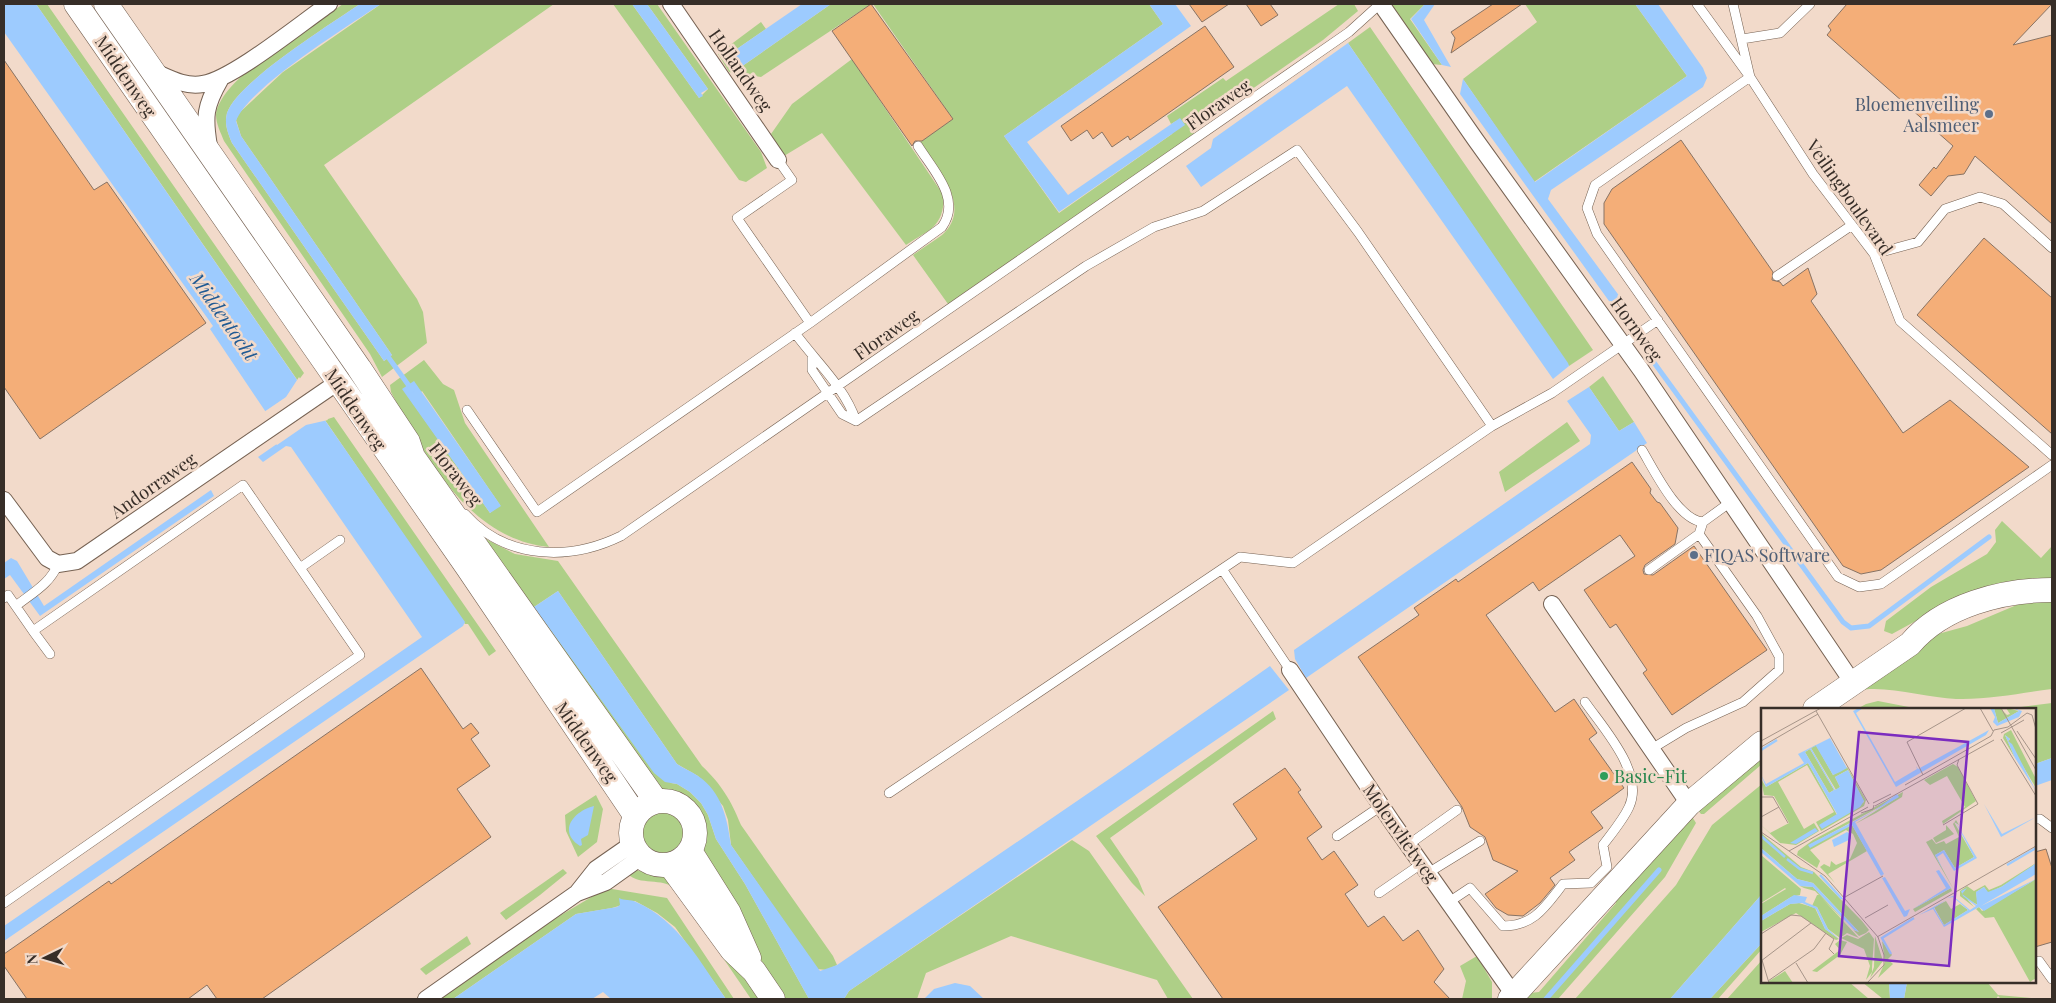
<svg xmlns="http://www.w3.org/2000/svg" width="2056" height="1003" font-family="'Playfair Display',serif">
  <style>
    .green { fill: #aecf87; fill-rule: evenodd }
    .water { fill: #9dcbfe }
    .pier { fill: #f2daca }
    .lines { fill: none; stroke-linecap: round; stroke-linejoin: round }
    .stream { stroke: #9dcbfe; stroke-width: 5 }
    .building { fill: #f4ae78; stroke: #887364 }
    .lane-casing { stroke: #766253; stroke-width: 10 }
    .street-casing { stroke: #766253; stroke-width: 18 }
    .secondary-casing { stroke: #766253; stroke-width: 25 }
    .lane { stroke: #fff; stroke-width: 9 }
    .street { stroke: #fff; stroke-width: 16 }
    .secondary { stroke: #fff; stroke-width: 24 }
    .service-dot { fill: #5c6f8a; stroke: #f2daca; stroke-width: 2 }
    .leisure-dot { fill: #2e9e5b; stroke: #f2daca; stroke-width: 2 }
    .labels { text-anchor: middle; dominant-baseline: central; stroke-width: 5; stroke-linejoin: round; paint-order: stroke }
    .street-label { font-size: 18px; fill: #372e28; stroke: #f2daca }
    .service-label { font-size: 18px; fill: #4e5e75; stroke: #f2daca; text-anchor: end }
    .leisure-label { font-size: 18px; fill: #27864d; stroke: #f2daca; text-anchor: start }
    .water-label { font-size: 19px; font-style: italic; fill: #205a93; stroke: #f2daca }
    .inset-river { fill: none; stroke: #9dcbfe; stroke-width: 2.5 }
    .inset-road { fill: none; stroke: #a79589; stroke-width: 1 }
    .view { fill: #7b2cbf; fill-opacity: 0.15; stroke: #7b2cbf; stroke-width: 2.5 }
    .inset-edge { fill: none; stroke: #372e28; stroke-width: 2.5 }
  </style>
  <rect width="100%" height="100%" fill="#f2daca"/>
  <path class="green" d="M36 4H47L304 373 298 381Z
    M343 4H360C331 24 237 82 227 113 224 124 228 133 232 143L384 361 392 355 241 136 236 120 239 113 283 72 381 4H554L324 165 417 299 423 312 427 343 382 377 370 354 224 141C221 133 216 124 216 115 219 78 313 25 343 4Z
    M613 4H632L699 98 708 89 647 4H657L761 152 767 168 746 182 739 180Z
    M831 4H871L761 77 729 72 718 54 761 22 766 29 731 53 741 67Z
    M873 4H1149L1163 24 1004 136 1059 213 1172 134 1176 121 1171 124 1167 116 1223 78 1226 81 1339 4H1354L1358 11 1323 40 1193 130 1194 134 948 304 913 255C922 248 933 242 942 235 974 207 936 167 920 142L953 119Z
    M1393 4H1425L1410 19 1442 65 1431 64 1392 5Z
    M1525 4H1635L1687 76 1534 182 1463 79 1537 22Z
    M1370 27 1593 350 1569 366 1348 43Z
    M852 59 944 196C943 228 930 229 906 245L822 133 784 156 771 134 792 104Z
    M424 360 443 384 454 390 465 423 549 547C469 539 425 457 391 392L390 385ZM422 391 500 505 490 513 412 402Z
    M1603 376 1634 422 1619 431 1589 387Z
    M334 417 496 651 489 656 468 624H465L325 420Z
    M1567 422 1580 441 1505 492 1499 472Z
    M2002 521 2041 558 2052 546V580L1936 610 1892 634 1884 631 1886 621 1931 587 1987 554 1996 542 1995 530Z
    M482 537 515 554 558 561 702 766C721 784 731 800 741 825L833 956 837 965 827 970 817 969 731 845 728 820 723 806 698 776 677 764 558 591 534 607 671 783 677 784 690 792 701 803 708 815 716 839 745 884 809 999H783L700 852C708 814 696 801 661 790Z
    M2052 601V689C2021 693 1988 700 1956 699 1927 698 1883 684 1857 691L1938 634 1967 626 2019 604Z
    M1878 701 1919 709H1923H1857L1866 704Z
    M2052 703V758L2035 764V709H2006Z
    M1273 711 1276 719 1110 838 1138 879 1145 896 1132 883 1096 836Z
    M1762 756V764L1704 814H1701L1697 809Z
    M1762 784V894L1670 999H1575L1676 885 1712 825Z
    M596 795 603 809 597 842 578 857 566 831 565 815Z
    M642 833a21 21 0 1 1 42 0a21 21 0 1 1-42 0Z
    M1691 815 1696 823 1665 877 1558 999H1525L1530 993 1539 992 1616 903V896Z
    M1072 840 1089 851 1193 999H1168L1157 980 1011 936 926 973 917 999H844L849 991Z
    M563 869 567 873 540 895 506 920 500 913Z
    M636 870 665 876 678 885 761 999H751L676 889C662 877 639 886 628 874Z
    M610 886 612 889 667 898 734 999H726L675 927 657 913 635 901 612 908 576 914 453 999H440L556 918Z
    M467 936 471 944 426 975 420 969Z
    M1762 943V949L1718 999H1710Z
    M1477 956 1492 982V999H1462L1466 981 1460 966Z
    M1762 960V982H1849L1869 999H1727Z
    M1862 982H1889L1890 999H1883Z
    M1907 982H1987L1998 995 2043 999H2001L1998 996 1996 999H1904Z"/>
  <path class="water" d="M4 4H36L465 622 463 626 4 941V926L422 637 291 447 286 446 263 462 258 457 284 439 210 329 213 326 4 32Z
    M360 4H381C348 26 249 87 236 121L241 136 392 355 384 361 232 143C228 133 224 124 227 113 237 82 331 24 360 4Z
    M632 4H647L708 89 701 93 703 96 699 98Z
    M802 4H831L741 67 731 53Z
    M1149 4H1175L1191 26 1027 142 1068 195 1180 118 1185 125 1059 212 1004 136 1163 24Z
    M1425 4H1435L1424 20 1451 67 1442 65 1411 19Z
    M1635 4H1658L1703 68 1707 78 1703 87 1551 190 1548 199 1623 301 1614 308 1460 94 1463 79 1535 182 1687 76Z
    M1348 43 1568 363 1569 366 1553 379 1347 86 1201 187 1186 166 1211 148 1213 139Z
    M414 381 501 506 490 513 402 389Z
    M1589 387 1619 431 1634 422 1647 443 1306 678 1295 659 1294 650 1590 444 1591 435 1567 401Z
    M211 490 214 496 40 616 10 575 4 579V563L11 558 17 561 44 606Z
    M558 591 677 764C684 769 691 771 698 776 722 792 727 818 731 845L820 971 837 965 1115 775 1270 666 1289 690 849 991 844 999H809L745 884 716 839 708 815 701 803 690 792 677 784 665 782 654 773 534 607Z
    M2052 758V780L2035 786V764Z
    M594 806 588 835 581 839 582 845 580 846C557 831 574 811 594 806Z
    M1762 894V943L1710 999H1670Z
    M619 898C625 901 630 899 636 902 679 921 700 962 726 999H611L603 992 592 999H453L576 914 617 907 620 905Z
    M1889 982H1907L1904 999H1890Z
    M955 983 970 986 984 999H924L934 989Z"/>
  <path class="pier" d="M299 377 328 420 306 425 277 445 275 443 281 439 264 412 286 397Z"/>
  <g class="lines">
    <path class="stream" d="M1615 300 1621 310
      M1647 353 1843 622 1851 628 1869 626 1989 537
      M386 354 412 390
      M1546 999 1659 870"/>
  </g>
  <path class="building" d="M871 4 953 119 922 141H915L912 146 832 31Z
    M1189 4H1229L1202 22Z
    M1246 4H1270L1278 15 1261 26Z
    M1493 4H1522L1451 53 1455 38 1451 32Z
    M1847 4H2052L2013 45 2052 35V224L1975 156 1964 174 1948 176 1931 196 1919 185 1934 167 1936 169 1953 146 1827 35 1831 30 1828 26Z
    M1205 26 1234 67 1130 140 1128 136 1112 147 1102 132 1093 139 1087 130 1071 141 1061 126Z
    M4 60 94 190 107 182 206 323 40 439 4 387Z
    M1681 140 1773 272 1772 280 1780 282 1783 286 1808 268 1817 294 1811 301 1903 433 1950 400 2029 467 1881 570 1861 574 1843 566 1604 224V203L1612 189Z
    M1984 238 2052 298V434L1917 315Z
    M1632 462 1651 489 1650 493 1657 502 1660 503 1678 528 1675 544 1645 565 1643 570 1644 574 1653 575 1694 546 1767 650 1672 715 1643 673 1647 670 1616 624 1610 628 1584 590 1635 556 1620 535 1539 591 1533 582 1486 615 1555 712 1574 699 1597 733 1589 739 1624 788 1591 812 1603 828 1569 852 1575 860 1550 878 1555 885 1540 903 1523 916 1508 915 1496 908 1485 894 1518 871 1493 860 1485 837 1470 827 1462 807 1358 657 1419 615 1414 608 1456 579 1458 582Z
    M421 668 463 729 471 723 479 733 471 739 490 766 457 789 491 837 262 999H217L207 985 188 999H27L4 966V954L109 881 111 884Z
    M1285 768 1301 790 1298 792 1322 827 1307 838 1322 860 1334 851 1358 885 1345 894 1368 927 1384 916 1403 941 1418 930 1444 969 1434 982 1450 999H1223L1158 907 1257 839 1233 804Z
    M2046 849 2052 868V942L2035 947V852Z"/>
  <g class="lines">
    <g class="lane-casing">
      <path id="lane" d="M1697 4 1750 77 1595 185 1587 208 1597 234 1838 577 1859 587 1881 584 2052 465
        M1733 4 1750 77 1813 174 1874 254 1900 321 2052 455
        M1742 39 1780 33 1810 4
        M1874 254 1918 242 1945 209 1980 197 2003 204 2052 248
        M1777 276 1852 225
        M810 323 942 227C962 199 933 170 918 146
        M795 333C816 362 844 386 856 421
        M812 357V370L842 414 856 421
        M467 410 537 512 810 323 737 218 792 180 778 160
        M856 421 1086 266 1154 227 1203 211 1297 150 1358 232 1492 426 1293 563 1240 557 889 793
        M1492 426 1552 393 1658 320
        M1642 450C1654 470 1678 520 1703 522
        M465 514C506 560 570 561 621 536L1349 32 1380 4
        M300 568 340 540
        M1222 569 1290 670
        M1649 570 1699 534
        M4 598 8 595 33 631 243 485 360 655 4 903
        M16 606C32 593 50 584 58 564
        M33 631 50 654
        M1653 748 1686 728 1743 702 1779 670V656L1757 616 1699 534 1703 522 1732 501
        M2035 819H2040L2052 828
        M1337 836 1381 806
        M1408 845 1457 810
        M1428 873 1480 841
        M1379 893 1421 864
        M1449 902 1470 888 1503 926C1534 926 1545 907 1563 884L1591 883 1607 867 1603 845C1612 833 1623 820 1629 807 1645 773 1603 728 1585 702
        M2039 961 2052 979"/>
    </g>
    <g class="street-casing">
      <path id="street" d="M671 4 778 160
        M1381 4 1475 139 1641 370 1853 683
        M155 72C171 79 185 87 203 84 233 79 300 24 329 4
        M209 146C204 117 205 106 220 80
        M4 500 47 558 58 564 77 561 338 382
        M1552 604 1689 804
        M1290 670 1392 822 1514 995
        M577 893 596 869 632 844
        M426 999 577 893 606 882 641 857"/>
    </g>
    <g class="secondary-casing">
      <path id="secondary" d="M76 4 468 568 635 815
        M106 4 359 368 408 442 413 457 656 801
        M1815 709 1910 644C1943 605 2003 590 2052 590
        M631 833a32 32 0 1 1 64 0a32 32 0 1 1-64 0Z
        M690 851 729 913 749 958
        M670 865 732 950 754 971 773 999
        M1510 999 1689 804 1762 743"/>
    </g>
    <use href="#lane" class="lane"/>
    <use href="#street" class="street"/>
    <use href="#secondary" class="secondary"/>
  </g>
  <g class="service-dot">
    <circle cx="1989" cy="114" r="5"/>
    <circle cx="1694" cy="555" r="5"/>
  </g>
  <circle class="leisure-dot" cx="1604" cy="776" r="5"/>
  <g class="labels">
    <g class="street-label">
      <text transform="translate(741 70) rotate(55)">Hollandweg</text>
      <text transform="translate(126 76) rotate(56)">Middenweg</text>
      <text transform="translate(1218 104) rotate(-35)">Floraweg</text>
      <text transform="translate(1850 197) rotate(55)">Veilingboulevard</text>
      <text transform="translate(1637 329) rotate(54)">Hornweg</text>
      <text transform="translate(886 334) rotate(-35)">Floraweg</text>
      <text transform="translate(356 409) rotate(56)">Middenweg</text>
      <text transform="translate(456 474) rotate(52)">Floraweg</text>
      <text transform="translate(153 485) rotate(-35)">Andorraweg</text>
      <text transform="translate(587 742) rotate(55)">Middenweg</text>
      <text transform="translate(1401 833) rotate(55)">Molenvlietweg</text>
    </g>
    <g class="service-label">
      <text x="1979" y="104">Bloemenveiling<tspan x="1979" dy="21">Aalsmeer</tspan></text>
      <text x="1704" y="555" text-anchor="start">FIQAS Software</text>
    </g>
    <g class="leisure-label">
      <text x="1614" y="776">Basic-Fit</text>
    </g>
    <g class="water-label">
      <text transform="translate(225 316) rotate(55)">Middentocht</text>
    </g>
  </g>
  <g transform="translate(1761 708)">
    <rect width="275" height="275" fill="#f2daca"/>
    <path d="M233 0H239L246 7 249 6 245 0 258 3 237 15ZM250 22 275 71V80L247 33 249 31 244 27 254 50 242 30 243 26ZM55 37 72 67 86 59 105 92 103 98 60 123 55 114 73 104 46 57 17 74 43 121 53 115 58 123 35 137 19 135 0 117 9 125 28 115 13 88 3 87 0 71 5 79 47 55 76 107 58 117 103 94 87 62 74 69 79 79 75 82 50 40ZM49 41 73 82 68 85 44 44ZM192 56 197 59 215 93 182 116 181 113 204 99 186 68 169 77 163 72ZM142 84 141 89 115 105 94 116 137 89 48 137 91 117 106 143 67 166 74 175 59 159 63 156 69 159 70 153 75 157 89 151 96 135 92 126 85 122 49 142 59 153 56 160 36 147 37 143 52 132ZM195 112 198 117 193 114 213 149 194 160 183 142 174 147 193 182 165 134 171 131 175 136 183 133 185 136 198 129 192 116ZM185 117 193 126 175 135 172 130 185 122ZM0 125 40 159 53 164 101 213 108 222 105 225 98 228 54 183 43 180 39 178 0 146 39 178 52 179 92 222 98 224 52 175 36 171 0 140ZM0 147 40 181 39 187 30 189 0 208V196L25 181 30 186 24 180 0 195ZM275 155 264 165 240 179 227 185 223 179 215 184 217 197 206 191 213 199 199 188V183L206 178 213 183 224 177 228 182 240 177ZM275 171V270L269 274 233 209 224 210 215 201 218 199 221 203ZM190 180 191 183 154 204 152 201ZM56 187H58L98 230 86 225 79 230 67 221 56 199 51 198ZM185 193 190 201 199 196 207 202 183 217 173 199ZM38 195 54 200 64 221 78 231 75 232 35 205 0 224V213L29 196ZM108 224 113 231 111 259V264L105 272 109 258 103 241 80 230 86 227 97 231ZM114 228 122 253 109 270 113 259ZM79 232 86 234 79 247 56 264 51 263 79 242 74 236ZM121 233 131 247 127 251 132 256 117 270 124 254ZM24 263 32 275H8V273Z" fill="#aecf87"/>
    <path d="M98 0H102L95 5 134 74 156 61 155 58 157 61 228 22 225 27 135 79 92 3ZM229 0H233L237 15 258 3 252 0 261 3 258 9 236 18 232 14 234 9ZM244 27 249 31 247 33 251 36 275 83 254 50ZM69 30 86 60 79 64 72 67 55 38 50 40 74 82 79 79 74 69 87 62 103 93 99 99 61 121 58 117 76 106 47 55 5 79 0 67 5 76 14 71 43 55 37 46ZM49 41 73 82 68 85 44 44ZM136 86 138 89 94 114 123 166 120 168 91 117 49 140 47 137 113 103ZM223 96 241 126 275 109 240 129ZM194 113 216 150 193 163 182 145 176 149 182 162 174 147 183 142 194 160 213 149ZM54 120 57 123 35 136 29 135ZM86 124 90 126V131L73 139 71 132ZM0 140 36 171 52 175 98 224 93 222 52 179 39 178 0 144ZM274 156 275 166 220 198 275 171 223 203 218 199 183 219 172 201 158 207 185 192 173 200 183 217 207 202 192 189 186 190 192 188 209 202 215 198 202 188 200 183 206 180 201 186 216 197 215 184 223 179 227 184 240 179ZM178 162 190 180 152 201 185 180 175 163ZM124 169 144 203 149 201 146 208 143 209 121 170ZM33 187 46 189 44 194 56 199 67 221 78 231 64 221 55 201 41 195 29 196 0 213V208Z" fill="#9dcbfe" fill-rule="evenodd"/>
    <path class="inset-river" d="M0 42 16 32M0 128 24 149M26 151 39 161 52 165M246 157 275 140M59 167 81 191M130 246 121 230 153 210"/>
    <path class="inset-road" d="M219 0 232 23M240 0 275 62M55 3 108 96M256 23 275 51M240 25 263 12M230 28 233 22 247 19 266 5 271 7 275 21M240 31 275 88M0 33 60 0M0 39 57 6M162 67 146 34 205 0M144 77 230 28M0 89H12L27 115M112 95 130 86M114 98 233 32M100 105 112 101 113 97M0 109 18 99M182 117 217 96 196 57 198 51M0 124 28 143M84 189 122 168M104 210 127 197M0 226 30 207 40 208 73 231 68 241 73 246M116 229 275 138M1 252 8 275M0 253 50 215M35 255 47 275M7 273 53 241 65 225M106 275 123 257V247L117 229 64 168 28 143 107 99"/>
    <path class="view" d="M98 24 207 34 188 258 78 248Z"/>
    <rect width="275" height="275" class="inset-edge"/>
  </g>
  <rect width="2056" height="1003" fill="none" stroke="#372e28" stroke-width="10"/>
  <g transform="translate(45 958) rotate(265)" stroke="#f2daca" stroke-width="4" paint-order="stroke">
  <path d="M0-4L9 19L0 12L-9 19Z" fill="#372e28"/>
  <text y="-8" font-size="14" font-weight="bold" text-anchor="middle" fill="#372e28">N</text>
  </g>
</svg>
